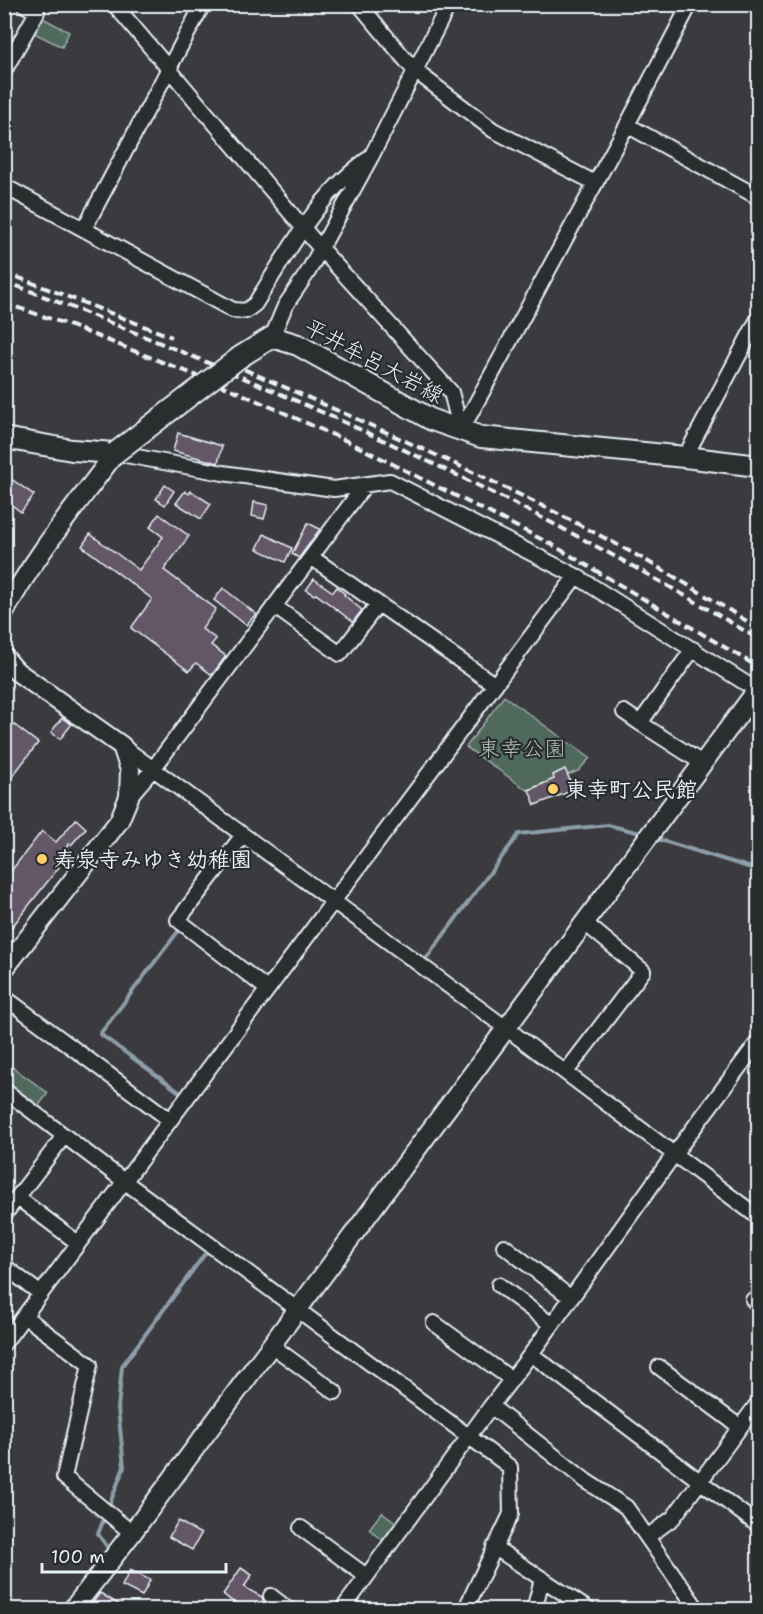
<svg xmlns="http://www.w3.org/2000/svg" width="763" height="1614" font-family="'Shantell Sans','Klee One',sans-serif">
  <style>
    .green { fill: #506b5b; stroke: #9caeaa; stroke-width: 1.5 }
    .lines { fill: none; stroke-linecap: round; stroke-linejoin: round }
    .stream { stroke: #8c9ea8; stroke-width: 4 }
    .building { fill: #635766; stroke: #e8f1f8; stroke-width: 1.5 }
    .minor-casing { stroke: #e8f1f8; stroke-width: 18 }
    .tertiary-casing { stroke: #e8f1f8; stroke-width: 22 }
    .secondary-casing { stroke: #e8f1f8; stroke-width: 24 }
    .minor { stroke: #2a2d2e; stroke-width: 14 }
    .tertiary { stroke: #2a2d2e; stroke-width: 18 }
    .secondary { stroke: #2a2d2e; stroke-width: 20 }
    .rail { stroke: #e8f1f8; stroke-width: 4; stroke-dasharray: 9 4.5; stroke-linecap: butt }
    .secondary-bridge-casing { stroke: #e8f1f8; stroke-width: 24; stroke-linecap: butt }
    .secondary-bridge { stroke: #2a2d2e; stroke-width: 20 }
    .poi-dot { fill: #ffd166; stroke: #2a2d2e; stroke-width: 2 }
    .labels { text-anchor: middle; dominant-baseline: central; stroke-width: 4.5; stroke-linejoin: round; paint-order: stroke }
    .street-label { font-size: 22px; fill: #e8f1f8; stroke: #2a2d2e }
    .park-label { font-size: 22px; fill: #abbbb9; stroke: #2a2d2e }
    .poi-label { font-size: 22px; font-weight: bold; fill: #e8f1f8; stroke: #2a2d2e; text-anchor: start }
  </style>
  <rect width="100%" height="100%" fill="#3b3a3f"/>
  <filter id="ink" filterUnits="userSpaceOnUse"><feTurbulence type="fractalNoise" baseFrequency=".0167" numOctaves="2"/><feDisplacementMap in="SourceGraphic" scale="12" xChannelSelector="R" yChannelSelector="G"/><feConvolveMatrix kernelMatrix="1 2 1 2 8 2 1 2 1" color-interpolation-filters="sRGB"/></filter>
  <g filter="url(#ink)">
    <path class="green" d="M39 16 69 32 62 47 30 31Z
      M504 696 590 758 578 771 527 790 466 747Z
      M4 1061 48 1093 37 1108 5 1084Z
      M382 1512 398 1524 384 1541 369 1529Z"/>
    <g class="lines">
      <path class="stream" d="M654 838 758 870
        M422 964 519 834 608 825 644 834
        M179 1097 182 1094 100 1034 243 846
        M111 1552 98 1534 124 1467 118 1408 122 1366 210 1247"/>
    </g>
    <path class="building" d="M178 433 222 446 218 463 173 451Z
      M4 474 34 495 21 512 4 499Z
      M165 485 174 491 165 505 156 499Z
      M185 491 189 494 191 491 211 504 201 519 176 503Z
      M254 502 268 505 264 519 252 516Z
      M159 514 189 536 164 570 216 609 202 629 216 639 211 645 226 656 212 675 196 663 189 671 131 628 152 599 82 546 90 534 139 570 163 537 150 527Z
      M308 523 320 529 299 558 292 554Z
      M264 534 292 548 285 562 257 549Z
      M314 579 333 592 337 587 345 594 344 595 362 610 353 622 316 594 314 595 306 590Z
      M223 588 256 614 246 625 214 600Z
      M4 717 38 743 4 787Z
      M62 718 72 724 60 739 51 732Z
      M565 769 574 790 535 805 529 790 554 779 553 775Z
      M76 819 86 828 71 845 69 844 55 863 59 867 4 937V880L42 831 56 842Z
      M178 1521 201 1534 192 1550 169 1537Z
      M241 1568 252 1575 244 1587 262 1597 263 1600 258 1610H243L223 1594Z
      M130 1570 150 1580 142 1596 122 1586Z
      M100 1593 128 1610H87Z"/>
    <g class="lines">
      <g class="minor-casing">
        <path id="minor" d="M114 4 321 249 451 392 461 431
          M359 4 414 70 493 130 595 183
          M4 71 37 12 23 4
          M627 125 758 197
          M4 186 233 310 246 311 255 304C288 252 319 192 371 157
          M84 229 203 4
          M272 337 285 306 308 272 371 157 449 4
          M461 431 627 125 690 4
          M115 453 223 473 334 489 390 481 576 576 758 691
          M685 457 758 319
          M311 557 495 685
          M274 606 340 654 378 604
          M693 649 640 723 702 763
          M624 712 640 723
          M122 746 506 1028 758 1217
          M129 797 153 769 364 486
          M243 835 178 920 267 989
          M4 997 170 1120
          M566 1072 643 971 585 923
          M4 1090 124 1181 510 1467 511 1514 465 1610
          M18 1198 78 1243
          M4 1215 64 1136
          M504 1246 571 1298
          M4 1266 41 1294
          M499 1285 552 1325
          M753 1300 758 1304
          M24 1316 90 1365 64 1477 132 1533
          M434 1323 511 1379
          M4 1343 576 576
          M271 1345 335 1392
          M531 1354 758 1525
          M659 1367 740 1427
          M491 1406 586 1481 626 1507 698 1610
          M301 1528 366 1576
          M647 1537 673 1518 758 1403
          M494 1547 589 1610
          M271 1596 289 1610
          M342 1610 491 1406 531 1354 675 1153 758 1042
          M534 1610 542 1579"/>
      </g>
      <g class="tertiary-casing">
        <path id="tertiary" d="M4 613C34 556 77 505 115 453
          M4 657 16 671 122 746 130 770 129 797 119 821 4 969
          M72 1610 132 1533 757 690"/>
      </g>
      <g class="secondary-casing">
        <path id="secondary" d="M240 357 272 337 298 345 432 420 481 437 685 457 758 466
          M4 438 72 450 115 453"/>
      </g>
      <use href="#minor" class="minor"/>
      <use href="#tertiary" class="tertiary"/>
      <use href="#secondary" class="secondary"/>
      <path class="rail" d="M4 272 172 337
        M4 281C264 381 521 494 758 639
        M4 303 66 324 233 390 349 442 551 544 758 667
        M232 364C366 423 500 481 629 551 673 575 716 602 758 628"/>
      <g class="secondary-bridge-casing">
        <path id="secondary-bridge" d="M115 453 240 357"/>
      </g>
      <use href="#secondary-bridge" class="secondary-bridge"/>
    </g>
  </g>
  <g class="poi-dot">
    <circle cx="553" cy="789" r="6"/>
    <circle cx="42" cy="859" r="6"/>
  </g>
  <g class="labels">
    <g class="street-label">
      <text transform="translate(374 361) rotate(28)">平井牟呂大岩線</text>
    </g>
    <g class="park-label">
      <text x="522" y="748">東幸公園</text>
    </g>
    <g class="poi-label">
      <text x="565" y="789">東幸町公民館</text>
      <text x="54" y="859">寿泉寺みゆき幼稚園</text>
    </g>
  </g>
  <rect width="763" height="1614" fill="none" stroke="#2a2d2e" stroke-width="24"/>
  <rect x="12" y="12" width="739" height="1590" fill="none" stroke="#e8f1f8" stroke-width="2" filter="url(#ink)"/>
  <path d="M42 1563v9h184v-9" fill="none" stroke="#e8f1f8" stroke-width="3"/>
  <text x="51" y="1563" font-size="18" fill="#e8f1f8" stroke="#2a2d2e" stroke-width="4.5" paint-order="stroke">100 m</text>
</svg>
